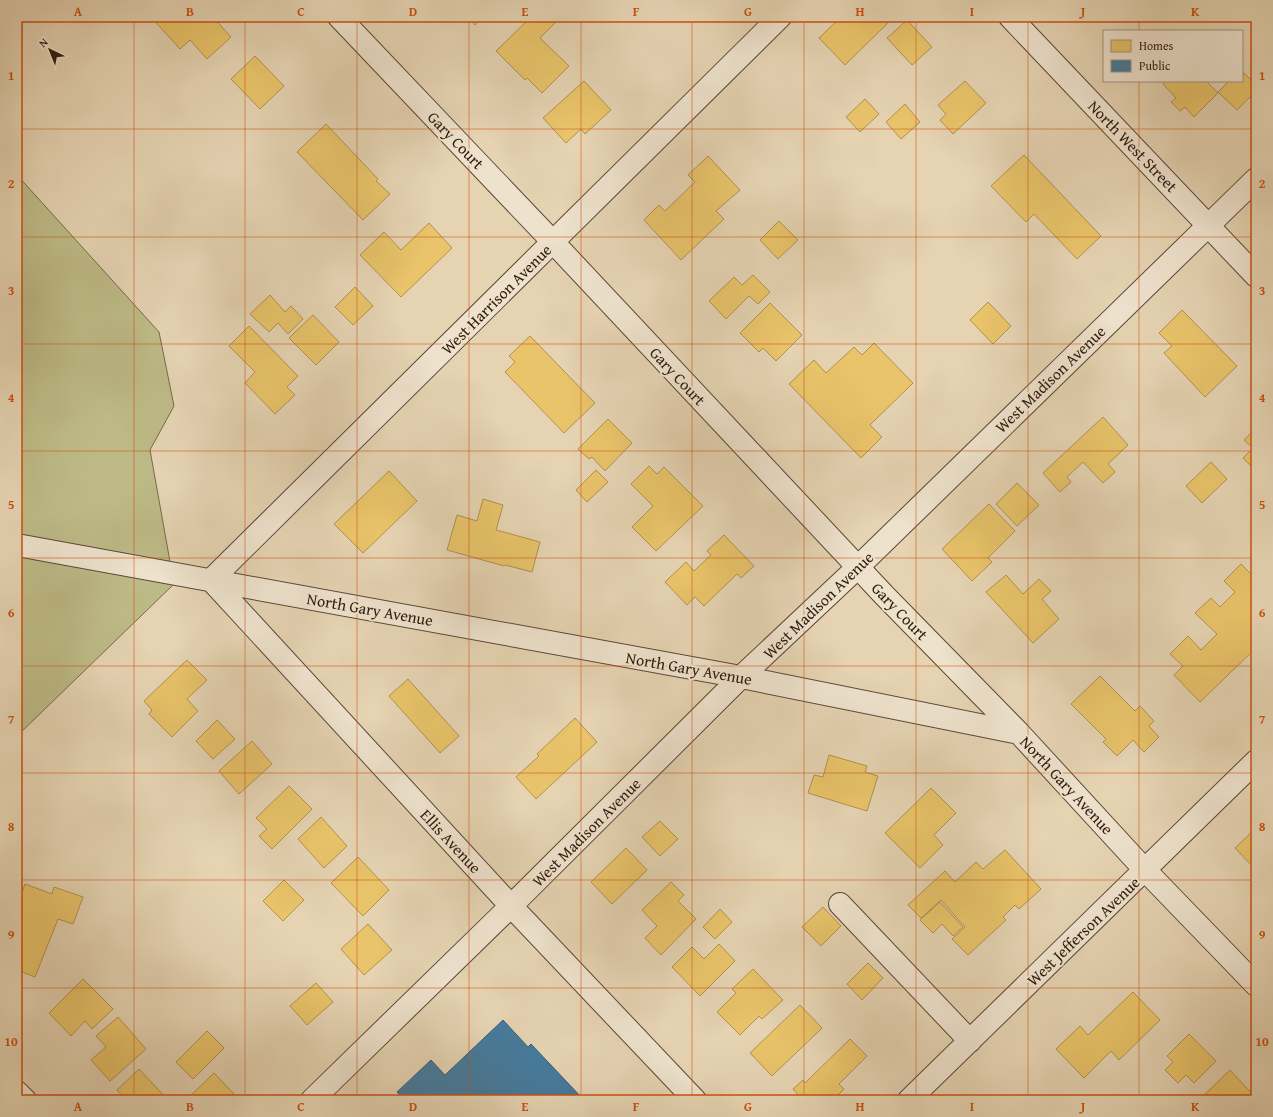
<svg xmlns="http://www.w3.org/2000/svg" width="1273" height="1117" font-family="'Gentium Book Plus',serif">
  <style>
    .green { fill: #bdba87; stroke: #766a4a }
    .homes { fill: #e9c46a; stroke: #b1914e }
    .public { fill: #457b9d; stroke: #3e5e72 }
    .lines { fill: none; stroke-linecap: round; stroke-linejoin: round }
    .minor-casing { stroke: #5c4836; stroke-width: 24 }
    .minor { stroke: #eee2cd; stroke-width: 22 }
    .grid { fill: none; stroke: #cc500c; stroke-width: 1; stroke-opacity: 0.55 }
    .labels { text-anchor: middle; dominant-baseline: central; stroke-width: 4; stroke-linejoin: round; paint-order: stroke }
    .street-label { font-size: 16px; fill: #2f1a0c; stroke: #eee2cd }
    .neatline { fill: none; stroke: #cc500c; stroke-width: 1.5 }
    .grid-label { font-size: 13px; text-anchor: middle; font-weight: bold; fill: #cc500c }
  </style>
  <rect width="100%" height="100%" fill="#e5d3b2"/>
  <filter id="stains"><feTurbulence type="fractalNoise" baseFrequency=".005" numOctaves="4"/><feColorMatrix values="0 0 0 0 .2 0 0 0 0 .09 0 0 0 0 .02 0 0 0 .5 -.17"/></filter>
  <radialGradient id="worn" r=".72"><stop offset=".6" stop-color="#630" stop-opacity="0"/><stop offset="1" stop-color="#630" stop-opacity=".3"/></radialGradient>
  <path class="green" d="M17 175 159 332 174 406 150 450 174 584 17 736Z"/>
  <path class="homes" d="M151 17H213L231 37 207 59 190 40 180 49Z
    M468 17H483L475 25Z
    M531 17H561L540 38 569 66 542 93 527 78 525 80 496 51Z
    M841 17H894L845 65 819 38Z
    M907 20 932 47 912 65 887 38Z
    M255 56 284 86 260 109 231 79Z
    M1242 71 1256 85V91L1237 110 1218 92 1229 81H1242Z
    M584 81 611 110 585 134 581 129 566 143 543 118Z
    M965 81 986 103 953 134 940 120 946 114 938 105Z
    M1166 81H1206L1218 93 1194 117 1185 107 1180 111 1171 102 1176 98 1163 84Z
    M865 99 879 114 860 132 846 117Z
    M905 104 920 122 901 139 886 122Z
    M326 124 378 179 376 181 390 194 363 220 297 152Z
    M1024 155 1101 236 1077 259 1034 214 1026 222 991 186Z
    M708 156 740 190 716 211 724 219 681 260 644 220 659 205 665 211 695 182 688 175Z
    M779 221 798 240 778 259 760 240Z
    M429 223 452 248 401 297 360 255 384 232 401 250Z
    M753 275 770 292 758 304 749 296 726 319 709 301 734 277 742 285Z
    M355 287 373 306 353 325 335 307Z
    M270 295 285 312 291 306 303 319 288 334 278 323 269 332 250 314Z
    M988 302 1011 326 993 344 970 320Z
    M770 303 802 335 776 361 763 348 759 352 740 333Z
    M1182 310 1237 366 1205 397 1164 353 1172 346 1159 333Z
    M313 315 339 342 316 365 289 338Z
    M249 326 298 376 287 387 295 395 275 414 245 383 255 372 229 346Z
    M530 336 595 403 564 433 505 372 515 362 509 356Z
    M874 343 913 383 870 425 882 437 861 458 789 384 814 360 826 373 854 347 862 355Z
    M1103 417 1128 445 1108 464 1115 472 1103 483 1083 462 1067 477 1071 482 1060 492 1043 473Z
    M608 419 632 443 605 471 592 457 589 459 578 449Z
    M1256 428V471L1243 458 1253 448 1244 440Z
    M1211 462 1227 479 1202 503 1186 486Z
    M649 466 657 474 664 467 703 506 656 551 632 527 653 506 631 484Z
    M596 470 608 482 587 502 576 490Z
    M389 471 417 501 363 553 334 524Z
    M1017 483 1039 505 1017 526 996 504Z
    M483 499 503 505 496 530 540 542 532 572 505 565 504 566 447 550 457 515 477 521Z
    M989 504 1015 531 988 558 992 562 972 581 942 549Z
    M724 535 754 566 741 578 737 574 704 606 695 597 687 605 665 582 686 562 694 571 711 555 707 551Z
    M1241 564 1256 579V600L1254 603 1256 605V648L1200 702 1174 675 1183 666 1170 654 1188 636 1201 650 1217 634 1195 613 1211 598 1220 607 1235 592 1224 581Z
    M1006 575 1023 594 1039 579 1051 591 1042 599 1059 619 1033 643 986 592Z
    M187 660 207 680 187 699 198 711 172 737 149 714 152 710 144 701Z
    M1100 676 1135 711 1140 706 1154 721 1149 726 1159 737 1144 752 1133 740 1117 756 1103 742 1106 739 1071 704Z
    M408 679 459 736 440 753 389 696Z
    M575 718 597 742 536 799 516 777 539 756 537 754Z
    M217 720 235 739 213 759 196 741Z
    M252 741 272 764 239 794 219 771Z
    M829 755 867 766 865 772 878 776 867 811 808 793 814 775 823 777Z
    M289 786 312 809 272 849 259 836 267 829 256 818Z
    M931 788 956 813 934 835 943 845 920 868 885 833Z
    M321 817 347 846 324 868 298 839Z
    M660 821 678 839 660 856 642 837Z
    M1256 828V870L1235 848Z
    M626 848 647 870 612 904 591 882Z
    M1005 850 1041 889 1019 909 1015 905 1003 917 1006 920 968 955 952 939 965 927 941 900 921 918 908 905 945 871 955 882 976 862 983 869Z
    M358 857 389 890 363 916 331 883Z
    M284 880 304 900 283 921 263 901Z
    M671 882 684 895 678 901 696 919 661 955 645 938 657 926 642 910Z
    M25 884 52 894 54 887 83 897 73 924 58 919 35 977 17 970V906Z
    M940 902 963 927 953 936 942 924 933 933 920 920Z
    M823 907 841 926 821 946 802 927Z
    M720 909 732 922 715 939 703 927Z
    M368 924 392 950 364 975 341 949Z
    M719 944 735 961 700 996 672 967 692 947 704 959Z
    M868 963 883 978 862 1000 847 984Z
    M753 969 783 1000 762 1019 759 1016 740 1035 717 1012 736 993 732 989Z
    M83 979 113 1009 92 1029 85 1021 71 1036 49 1013Z
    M316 983 333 1002 307 1025 290 1006Z
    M1133 992 1160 1020 1119 1060 1111 1051 1084 1078 1056 1049 1080 1026 1088 1035Z
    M800 1005 822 1028 772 1076 750 1053Z
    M118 1017 146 1049 110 1081 91 1060 106 1047 96 1036Z
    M207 1031 224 1048 193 1079 176 1062Z
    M1189 1034 1216 1061 1194 1083 1186 1075 1178 1083 1165 1070 1173 1062 1167 1056Z
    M850 1039 867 1056 839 1084 844 1089 833 1100H803L793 1089 803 1080 805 1083Z
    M139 1069 168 1100H126L117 1090Z
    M1230 1070 1256 1098V1100H1199Z
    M214 1073 234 1094 227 1100H186Z"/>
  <path class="public" d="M503 1020 528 1047 531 1044 584 1100H405L397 1092 431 1060 445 1075Z"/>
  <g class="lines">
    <g class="minor-casing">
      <path id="minor" d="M339 17 553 242 884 595 1019 733
        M1010 17 1256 276
        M17 545 741 677 1019 733 1145 870 1256 985
        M211 580 780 17
        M211 580 511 906 695 1100
        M840 904 970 1041
        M17 1092 25 1100
        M312 1100 511 906 741 677 858 567 1256 179
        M909 1100 1256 761"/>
    </g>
    <use href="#minor" class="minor"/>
  </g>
  <path class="grid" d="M134 17V1100M245 17V1100M357 17V1100M469 17V1100M581 17V1100M692 17V1100M804 17V1100M916 17V1100M1028 17V1100M1139 17V31M1139 81V1100M17 129H1256M17 237H1256M17 344H1256M17 451H1256M17 558H1256M17 666H1256M17 773H1256M17 880H1256M17 988H1256"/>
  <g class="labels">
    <g class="street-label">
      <text transform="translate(456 140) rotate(46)">Gary Court</text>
      <text transform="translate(1133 146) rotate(46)">North West Street</text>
      <text transform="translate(496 299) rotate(-45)">West Harrison Avenue</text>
      <text transform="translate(678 376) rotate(47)">Gary Court</text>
      <text transform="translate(1050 379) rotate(-44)">West Madison Avenue</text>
      <text transform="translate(818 605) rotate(-44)">West Madison Avenue</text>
      <text transform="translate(370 609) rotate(10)">North Gary Avenue</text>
      <text transform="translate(900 611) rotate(46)">Gary Court</text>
      <text transform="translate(689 668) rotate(10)">North Gary Avenue</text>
      <text transform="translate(1067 785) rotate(47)">North Gary Avenue</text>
      <text transform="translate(586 832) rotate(-45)">West Madison Avenue</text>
      <text transform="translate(451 841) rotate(47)">Ellis Avenue</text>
      <text transform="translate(1083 931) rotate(-44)">West Jefferson Avenue</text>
    </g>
  </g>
  <rect width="1273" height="1117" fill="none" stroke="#e5d3b2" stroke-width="44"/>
  <rect x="1103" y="30" width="140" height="52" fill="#eee2cd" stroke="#a29280"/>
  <rect x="1111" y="40" width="20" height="12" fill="#e9c46a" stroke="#a29280"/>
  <text x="1139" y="50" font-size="12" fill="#2f1a0c">Homes</text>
  <rect x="1111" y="60" width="20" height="12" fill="#457b9d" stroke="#a29280"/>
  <text x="1139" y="70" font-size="12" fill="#2f1a0c">Public</text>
  <g transform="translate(50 50) rotate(317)" stroke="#eee2cd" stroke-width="3" paint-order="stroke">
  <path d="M0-3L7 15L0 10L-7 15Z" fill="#2f1a0c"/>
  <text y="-6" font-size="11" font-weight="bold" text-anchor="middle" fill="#2f1a0c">N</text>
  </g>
  <rect x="22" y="22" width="1229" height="1073" class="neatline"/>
  <g class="grid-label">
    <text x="78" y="16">A</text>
    <text x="190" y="16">B</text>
    <text x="301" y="16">C</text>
    <text x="413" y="16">D</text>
    <text x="525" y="16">E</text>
    <text x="636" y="16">F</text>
    <text x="748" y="16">G</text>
    <text x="860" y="16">H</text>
    <text x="972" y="16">I</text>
    <text x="1083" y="16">J</text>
    <text x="1195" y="16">K</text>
    <text x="11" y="80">1</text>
    <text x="1262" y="80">1</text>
    <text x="11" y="188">2</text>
    <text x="1262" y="188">2</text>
    <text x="11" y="295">3</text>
    <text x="1262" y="295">3</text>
    <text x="11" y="402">4</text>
    <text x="1262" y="402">4</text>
    <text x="11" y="509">5</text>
    <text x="1262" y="509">5</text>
    <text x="11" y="617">6</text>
    <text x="1262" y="617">6</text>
    <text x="11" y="724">7</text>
    <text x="1262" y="724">7</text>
    <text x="11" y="831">8</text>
    <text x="1262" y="831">8</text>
    <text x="11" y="939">9</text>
    <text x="1262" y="939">9</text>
    <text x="11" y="1046">10</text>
    <text x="1262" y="1046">10</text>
    <text x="78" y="1111">A</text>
    <text x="190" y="1111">B</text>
    <text x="301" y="1111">C</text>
    <text x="413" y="1111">D</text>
    <text x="525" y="1111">E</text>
    <text x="636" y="1111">F</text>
    <text x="748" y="1111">G</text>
    <text x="860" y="1111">H</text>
    <text x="972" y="1111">I</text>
    <text x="1083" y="1111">J</text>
    <text x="1195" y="1111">K</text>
  </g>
  <rect width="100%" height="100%" filter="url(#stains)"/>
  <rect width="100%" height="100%" fill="url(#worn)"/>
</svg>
